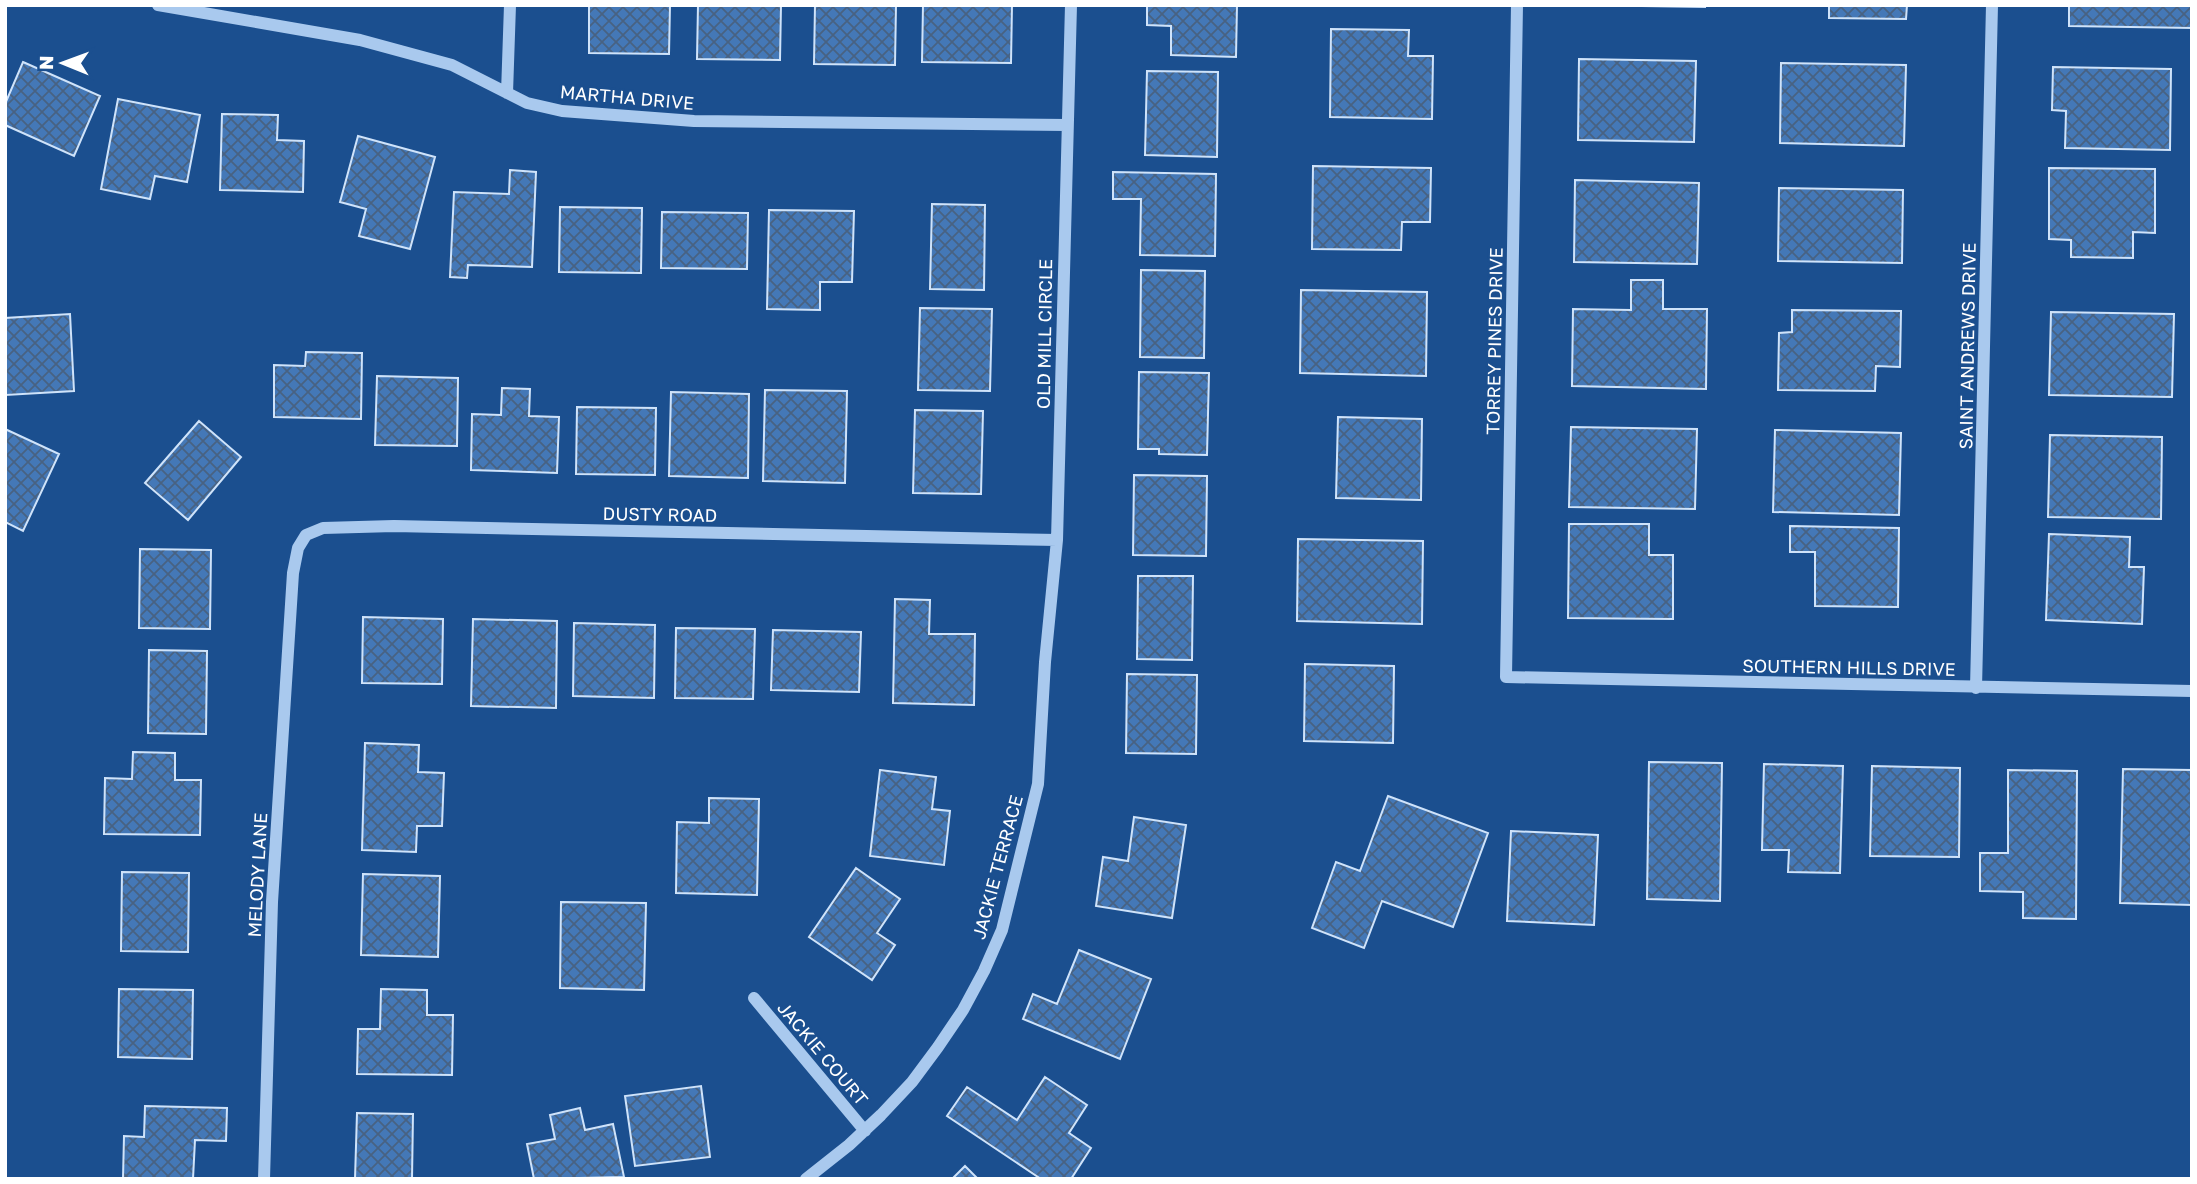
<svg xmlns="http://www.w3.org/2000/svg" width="2197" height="1184" font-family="'Golos Text',sans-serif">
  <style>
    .building { fill: url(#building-cross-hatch); stroke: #cfe3fa; stroke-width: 2 }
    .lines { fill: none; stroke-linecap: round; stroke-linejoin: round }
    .minor { stroke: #a9c9ee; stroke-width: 12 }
    .labels { text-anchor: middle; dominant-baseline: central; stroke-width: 5; stroke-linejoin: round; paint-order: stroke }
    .street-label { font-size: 18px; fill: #fff; stroke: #1b4f8f }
  </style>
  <defs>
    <pattern id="building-cross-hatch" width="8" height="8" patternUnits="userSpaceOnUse" patternTransform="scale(1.75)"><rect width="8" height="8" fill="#4478b7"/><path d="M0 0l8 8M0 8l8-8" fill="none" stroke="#486282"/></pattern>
  </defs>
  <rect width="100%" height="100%" fill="#1b4f8f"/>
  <path class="building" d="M589 5H670L669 54 589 53Z
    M698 5H781L780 60 697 59Z
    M815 5H896L895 65 814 64Z
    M923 5H1012L1011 63 922 62Z
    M1147 5H1237L1236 57 1171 55V26L1147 25Z
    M1577 5H1705V7Z
    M1829 5H1907L1906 19 1829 18Z
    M2069 5H2192V28L2069 26Z
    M1331 29 1409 30 1408 56H1433L1432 119 1330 117Z
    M1579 59 1696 61 1694 142 1578 140Z
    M23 62 100 96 74 156 5 125V104Z
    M1781 63 1906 65 1904 146 1780 143Z
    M2053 67 2171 69 2170 150 2065 148 2066 111 2052 110Z
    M1147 71 1218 72 1217 157 1145 155Z
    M118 99 200 115 187 182 155 176 150 199 101 189Z
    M222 114 278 115 277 140 304 141 303 192 220 190Z
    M358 136 435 157 410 249 359 236 366 209 340 202Z
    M1313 166 1431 168 1430 222H1402L1401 250 1312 249Z
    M2049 168 2155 169V233L2133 232V258L2071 257V240L2049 239Z
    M510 170 536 172 532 267 468 265 467 278 450 277 454 192 509 194Z
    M1113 172 1216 174 1215 256 1140 255 1141 199H1113Z
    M1575 180 1699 183 1697 264 1574 262Z
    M1779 188 1903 190 1902 263 1778 261Z
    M932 204 985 205 984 290 930 289Z
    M560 207 642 208 641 273 559 272Z
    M769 210 854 211 852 282H820V310L767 309Z
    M662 212 748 213 747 269 661 268Z
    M1141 270 1205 271 1204 358 1140 357Z
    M1631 280H1663V309H1707L1706 389 1572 386 1573 309 1631 310Z
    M1301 290 1427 292 1426 376 1300 373Z
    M920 308 992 309 990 391 918 390Z
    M1792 310 1901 311 1900 367 1876 366 1875 391 1778 390 1779 333 1792 332Z
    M2051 312 2174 314 2172 397 2049 395Z
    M70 314 74 391 6 395 5 318Z
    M306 352 362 353 361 419 274 417V365L305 366Z
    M1139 372 1209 373 1207 455 1159 454V449H1138Z
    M377 376 458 378 457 446 375 445Z
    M502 388 530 389 529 416 559 417 557 473 471 470 472 414 501 415Z
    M765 390 847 391 845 483 763 481Z
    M671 392 749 394 748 478 669 476Z
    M577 407 656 408 655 475 576 474Z
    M915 410 983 411 981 494 913 493Z
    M1338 417 1422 419 1421 500 1336 498Z
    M199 421 241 457 188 520 145 483Z
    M1571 427 1697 429 1695 509 1569 507Z
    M5 429 59 454 23 531 5 522Z
    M1775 430 1901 433 1899 515 1773 512Z
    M2050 435 2162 437 2161 519 2048 517Z
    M1134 475 1207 476 1206 556 1133 555Z
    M1569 524H1649V555H1673V619L1568 618Z
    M1790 526 1899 528 1898 607 1815 606V552H1790Z
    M2049 534 2130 537 2129 567H2144L2142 624 2046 620Z
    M1298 539 1423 541 1422 624 1297 621Z
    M140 549 211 550 210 629 139 628Z
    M1138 576H1193L1192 660 1137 659Z
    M895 599 930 600 929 634H975L974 705 893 703Z
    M363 617 443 619 442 684 362 683Z
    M473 619 557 621 556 708 471 706Z
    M574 623 655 625 654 698 573 696Z
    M676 628 755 629 753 699 675 698Z
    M773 630 861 632 859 692 771 690Z
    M149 650 207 651 206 734 148 733Z
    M1305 664 1394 666 1393 743 1304 741Z
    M1127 674 1197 675 1196 754 1126 753Z
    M365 743 419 745 418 772 444 773 442 826H417L416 852 362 850Z
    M133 752 175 753V780H201L200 835 104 834 105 778 132 779Z
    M1649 762 1722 763 1720 901 1647 899Z
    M1764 764 1843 766 1840 873 1788 872 1789 850H1762Z
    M1872 766 1960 768 1959 857 1870 856Z
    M2123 769 2192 770V905L2120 903Z
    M880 770 936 777 932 809 950 811 944 865 870 856Z
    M2008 770 2077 771 2076 919 2023 918V892L1980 891V853H2008Z
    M1388 796 1488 833 1453 927 1382 901 1364 948 1312 928 1336 862 1360 871Z
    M709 798 759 799 757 895 676 893 677 822 709 823Z
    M1134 817 1186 825 1172 918 1096 906 1103 857 1128 861Z
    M1511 831 1598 835 1594 925 1507 921Z
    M856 868 900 899 877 933 895 945 872 980 809 937Z
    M122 872 189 873 188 952 121 951Z
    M363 874 440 876 438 957 361 955Z
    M561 902 646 903 644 990 560 988Z
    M1079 950 1151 979 1120 1059 1023 1019 1033 994 1057 1004Z
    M119 989 193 990 192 1059 118 1057Z
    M381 989 427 990V1015H453L452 1075 357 1074 358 1029H380Z
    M1045 1077 1087 1105 1069 1133 1091 1148 1071 1179H1041L947 1116 967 1087 1017 1120Z
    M701 1086 710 1157 635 1166 625 1096Z
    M145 1106 227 1108 226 1141 195 1140 193 1179H123L124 1136 144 1137Z
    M580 1108 585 1130 613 1124 624 1177 534 1179 527 1144 555 1139 550 1115Z
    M357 1113 413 1114 412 1179H355Z
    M965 1166 978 1179H952Z"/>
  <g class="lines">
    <path class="minor" d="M158 5 360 40 452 65 527 103 562 111 694 121 1067 125
      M1517 5 1506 677 2192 691
      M507 93 510 5
      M1976 688 1992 5
      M754 998 865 1131
      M264 1179 272 902 293 573 298 548 306 535 323 528 394 526 1057 540
      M806 1179 849 1145 881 1115 912 1082 938 1047 963 1010 984 971 1002 930 1038 784 1045 662 1057 540 1071 5"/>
  </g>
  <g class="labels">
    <g class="street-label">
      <text transform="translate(627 97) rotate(5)">MARTHA DRIVE</text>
      <text transform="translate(1044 334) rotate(-89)">OLD MILL CIRCLE</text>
      <text transform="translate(1494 341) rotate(-89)">TORREY PINES DRIVE</text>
      <text transform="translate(1967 346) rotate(-89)">SAINT ANDREWS DRIVE</text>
      <text transform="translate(660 514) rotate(1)">DUSTY ROAD</text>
      <text transform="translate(1849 667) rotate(1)">SOUTHERN HILLS DRIVE</text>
      <text transform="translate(997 867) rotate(-75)">JACKIE TERRACE</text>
      <text transform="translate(257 875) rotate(-87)">MELODY LANE</text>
      <text transform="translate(823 1053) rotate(50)">JACKIE COURT</text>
    </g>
  </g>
  <rect width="2197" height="1184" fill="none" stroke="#ffffff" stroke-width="14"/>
  <g transform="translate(63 63) rotate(271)" stroke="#1b4f8f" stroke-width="5" paint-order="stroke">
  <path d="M0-5L12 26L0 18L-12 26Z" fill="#ffffff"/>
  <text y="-10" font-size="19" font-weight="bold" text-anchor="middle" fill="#ffffff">N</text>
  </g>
</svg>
